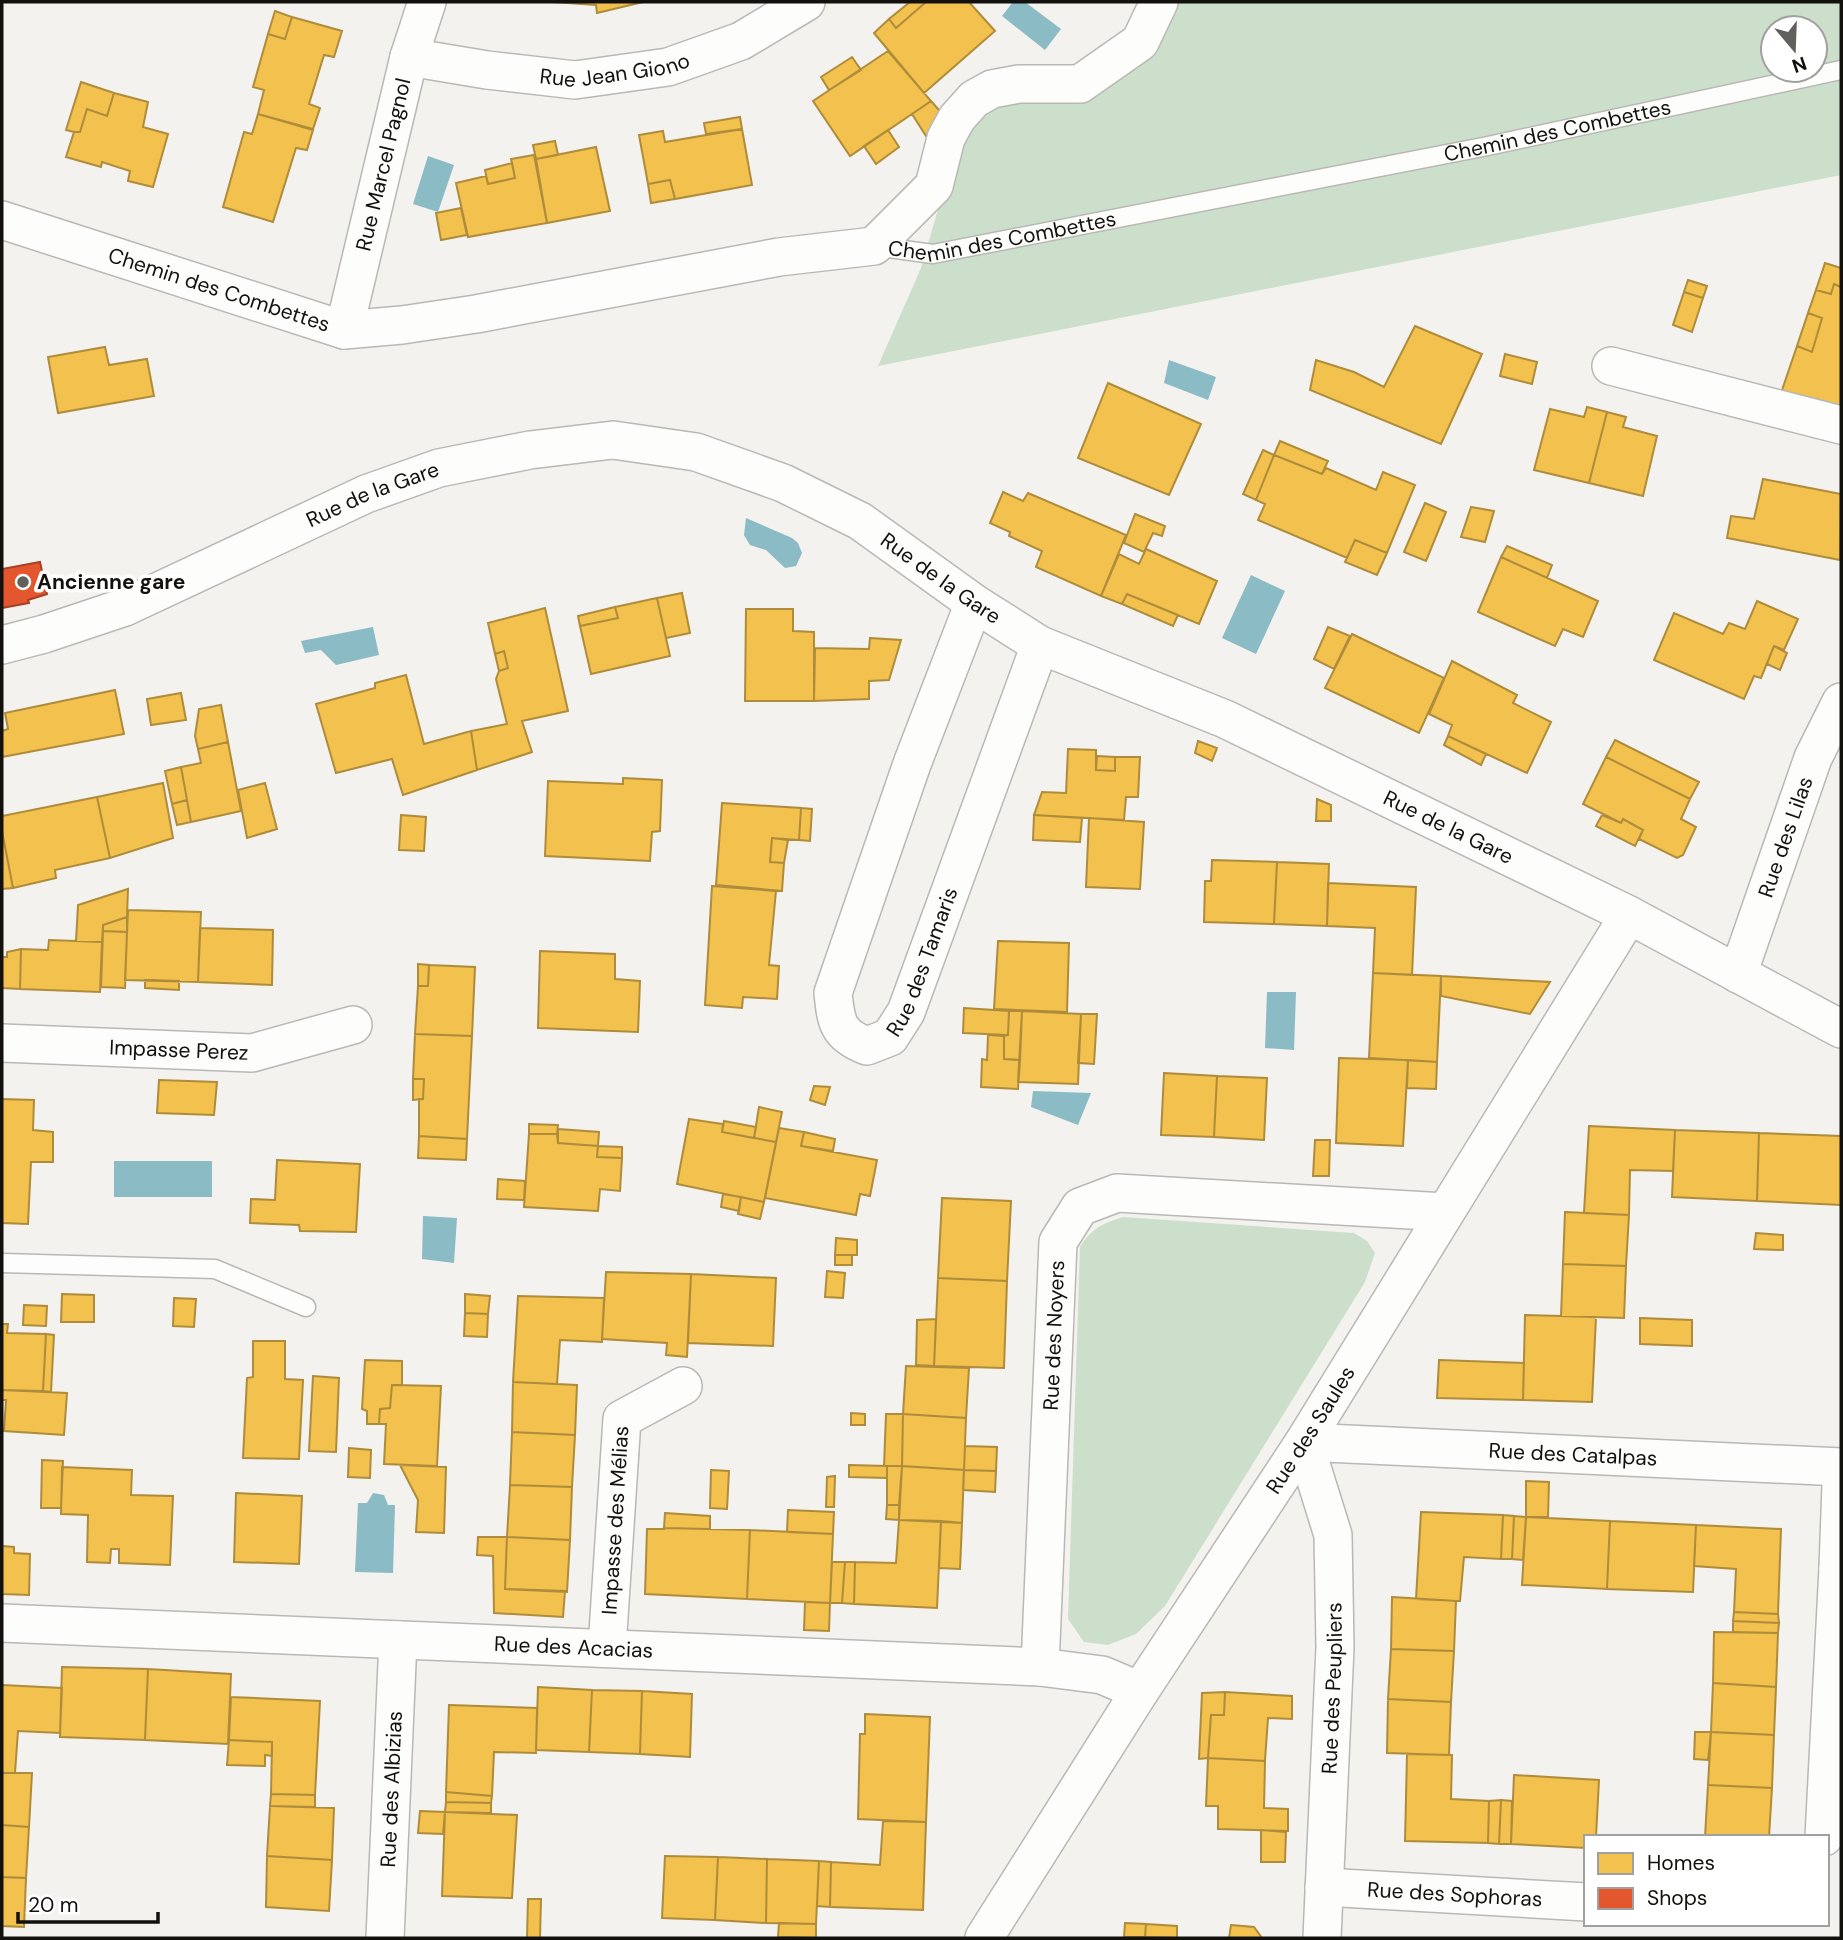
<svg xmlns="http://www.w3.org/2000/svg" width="1843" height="1940" font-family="'DM Sans',sans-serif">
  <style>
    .green { fill: #cbdfca; fill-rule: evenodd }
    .water { fill: #8bbbc5 }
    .homes { fill: #f2c14e; stroke: #af8c3b; stroke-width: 2 }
    .shops { fill: #e4572e; stroke: #a54224; stroke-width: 2 }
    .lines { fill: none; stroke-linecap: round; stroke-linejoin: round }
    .lane-casing { stroke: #b9b8b4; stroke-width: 21 }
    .street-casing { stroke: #b9b8b4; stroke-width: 40 }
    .lane { stroke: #fdfdfc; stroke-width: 18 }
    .street { stroke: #fdfdfc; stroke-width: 37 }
    .poi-dot { fill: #61605c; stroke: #fff; stroke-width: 2.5 }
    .labels { text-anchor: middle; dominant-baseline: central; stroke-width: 7; stroke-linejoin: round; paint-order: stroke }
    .street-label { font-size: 21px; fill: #12110e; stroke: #fff }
    .poi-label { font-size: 21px; font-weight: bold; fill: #12110e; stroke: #fff; text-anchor: start }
  </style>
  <rect width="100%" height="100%" fill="#f3f2ee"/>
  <path class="green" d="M1175 2H1841V175L878 366 921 268 962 127 1010 98 1086 95 1115 83 1168 25ZM1773 28H1815V70H1773Z
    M1123 1217 1354 1233 1367 1241 1375 1253 1365 1282 1165 1606 1136 1634 1108 1645 1084 1642 1068 1619 1080 1247C1092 1228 1102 1224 1123 1217Z"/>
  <path class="water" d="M1013 2H1025L1061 29 1045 50 1002 16Z
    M428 156 454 165 438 212 413 204Z
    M1169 360 1216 377 1208 400 1164 383Z
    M746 518 792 538 798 543 802 553 796 566 785 568 766 550 750 545 744 535Z
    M1251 575 1285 591 1256 654 1222 638Z
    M373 627 379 655 336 665 321 650 305 653 301 641Z
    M1267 992H1296L1294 1050 1265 1048Z
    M1033 1091 1091 1093 1078 1125 1031 1107Z
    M114 1161H212V1197H114Z
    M423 1216 457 1218 454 1263 422 1259Z
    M373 1493 384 1495 388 1505H395L393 1573 355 1572 358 1503H367Z"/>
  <path class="homes" d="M553 2H643L597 13 596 5Z
    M910 2H926L896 28 889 19Z
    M926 2H969L995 31 924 93 874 33 889 19 896 28Z
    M275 11 292 17 285 39 268 34Z
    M292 17 342 31 334 57 324 55 309 104 320 108 313 129 258 114 264 90 253 87 268 34 285 39Z
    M888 51 931 101 850 156 813 101Z
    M852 57 861 70 829 90 821 77Z
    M81 82 114 93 107 116 87 109 80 132H74L66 130Z
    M114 93 148 102 143 127 168 134 153 187 128 181 130 171 102 162 101 167 66 157 74 132H80L87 109 107 116Z
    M931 101 947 119 933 140 926 136 912 114Z
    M258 114 313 130 307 150 296 148 273 222 223 207 244 132 252 134Z
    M740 117 742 129 706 134 704 123Z
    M742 129 752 185 675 199 670 180 648 184 639 135 663 131 665 142Z
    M888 130 899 147 876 164 864 146Z
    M555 141 558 155 536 159 533 145Z
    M596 147 610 211 547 223 536 159Z
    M534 155 547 223 468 237 456 183 486 176 488 184 515 178 511 159Z
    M512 163 515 178 488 184 485 170Z
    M670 180 675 199 651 203 648 184Z
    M461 208 467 235 441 240 436 213Z
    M1825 263 1841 268V287L1834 284 1831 294 1816 290Z
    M1688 280 1707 286 1703 298 1684 292Z
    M1834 284 1841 287V408L1781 393 1797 346 1812 352 1822 318 1808 313 1816 290 1831 294Z
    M1684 292 1703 298 1692 332 1673 325Z
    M1808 313 1822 318 1812 352 1797 346Z
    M1415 326 1482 354 1441 444 1310 390 1316 360 1354 372 1384 387Z
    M105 347 109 365 147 359 154 396 58 413 48 357Z
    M1505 354 1537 362 1532 384 1500 376Z
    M1108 383 1201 424 1169 495 1078 458Z
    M1587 407 1607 412 1589 483 1534 470 1550 409 1584 417Z
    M1607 412 1626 417 1623 427 1657 436 1643 496 1589 483Z
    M1280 441 1328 461 1322 474 1274 455Z
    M1263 450 1274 455 1256 500 1243 494Z
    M1274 455 1322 474 1326 468 1376 490 1383 472 1415 485 1387 553 1355 540 1347 558 1258 520 1265 504 1256 500Z
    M1763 479 1841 494 1840 560 1727 538 1731 516 1754 519Z
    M1003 492 1023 501 1028 493 1126 535 1101 596 1036 567 1042 551 1009 536 1010 532 990 523Z
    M1425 503 1446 512 1426 561 1404 552Z
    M1471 507 1494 511 1485 542 1461 537Z
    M1135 514 1165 526 1162 536 1153 533 1144 552 1124 543Z
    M1355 540 1387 553 1377 575 1345 562Z
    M1507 546 1552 565 1547 578 1501 557Z
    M1146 549 1217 581 1199 624 1127 594 1122 604 1101 596 1119 554 1139 564Z
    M1501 557 1598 601 1583 637 1563 629 1555 646 1478 612Z
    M682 593 690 633 666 638 657 598Z
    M1127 594 1178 615 1173 626 1122 604Z
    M657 598 670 656 591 674 580 626 618 618 615 607Z
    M1757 601 1798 619 1784 650 1774 646 1761 678 1754 676 1744 699 1654 660 1674 613 1723 634 1729 623 1745 629Z
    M615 607 618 618 580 626 578 616Z
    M545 608 568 711 522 721 532 752 477 770 471 731 507 724 496 679 499 671 508 668 504 651 495 654 488 623Z
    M746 609H793V631L814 632V701H745Z
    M1328 627 1350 636 1334 669 1314 659Z
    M1352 634 1444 678 1419 733 1325 688Z
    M870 638 901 640 889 680 869 681V699L814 701 815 648 869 649Z
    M1774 646 1787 653 1780 670 1767 664Z
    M504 651 508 668 499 671 495 654Z
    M1452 661 1517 695 1513 703 1551 722 1527 773 1448 736 1452 725 1429 714Z
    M406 675 424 744 471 731 477 770 403 795 392 759 336 773 316 704 375 688V683Z
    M115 690 124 734 2 757V731L8 729 5 713Z
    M181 693 186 720 151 725 147 699Z
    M221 705 228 742 198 749 195 736 199 709Z
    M1448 736 1486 754 1481 765 1444 745Z
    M1615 740 1699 782 1690 799 1606 757Z
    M1198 741 1217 748 1212 761 1195 753Z
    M228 742 241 811 191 822 181 767 201 763 198 749Z
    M1068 749 1096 750V770L1115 771V757H1140L1138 797H1126L1124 820 1034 815 1042 792 1066 793Z
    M1097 756 1115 757V771L1096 770Z
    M1606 757 1690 799 1681 819 1696 827 1683 855 1677 858 1639 839 1643 830 1623 819 1621 823 1583 804Z
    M181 767 187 800 172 804 165 771Z
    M623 778 662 780 660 831 652 832 650 861 545 856 548 781 623 784Z
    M163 783 173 838 110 858 97 797Z
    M265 783 277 829 247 838 238 790Z
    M97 797 110 858 55 870 56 878 13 888 2 831V816Z
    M1317 799 1331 805V821H1316Z
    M187 800 191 822 177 825 172 804Z
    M722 803 801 808 799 840 772 838 770 862 784 863 782 891 716 885Z
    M801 808 812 809 810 841 799 840Z
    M401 815 426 817 424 851 399 850Z
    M1034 815 1082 818 1080 842 1033 840Z
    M1602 815 1621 823 1623 819 1643 830 1635 846 1596 826Z
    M1089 818 1144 822 1140 889 1086 887Z
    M2 831 13 888 2 889Z
    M772 838 788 840 784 863 770 862Z
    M1212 860 1277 862 1274 924 1204 922 1205 881H1211Z
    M1277 862 1329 864 1327 926 1274 924Z
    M1328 883 1416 887 1412 975 1373 973 1375 928 1327 926Z
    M712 886 776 891 769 965 779 966 777 999 743 997 742 1008 705 1005Z
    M128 889 127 917 103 925 102 942 76 941 78 905Z
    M128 910 201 912 198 982 125 980Z
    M127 917V932L103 931V925Z
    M200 928 273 930 272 985 198 982Z
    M103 931 127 932 125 988 101 987Z
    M49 940 102 942 100 992 20 989 21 949 48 950Z
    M998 941 1069 943 1067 1012 994 1009Z
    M21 949 20 989 2 988V957H7V952Z
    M540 951 615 954V979L640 981 638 1032 538 1028Z
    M418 964 429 965 428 986H418Z
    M429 965 475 967 472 1036 415 1034 418 986H428Z
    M1373 973 1441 976 1437 1062 1369 1058Z
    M1441 976 1550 982 1530 1014 1441 996Z
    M145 980 179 981V990L145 988Z
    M964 1008 1009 1011 1008 1035 963 1033Z
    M1009 1011H1022L1020 1060 1004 1059V1036L1008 1035Z
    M1022 1011 1081 1014 1078 1084 1018 1082Z
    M1081 1014H1097L1094 1064 1078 1063Z
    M415 1034 472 1036 467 1139 419 1136V1099H423L424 1079H413Z
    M988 1035 1004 1036V1059L1020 1060 1018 1089 981 1087 982 1059 987 1060Z
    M1339 1058 1408 1060 1403 1146 1336 1143Z
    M1408 1060 1437 1062 1436 1089 1407 1088Z
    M1164 1073 1217 1076 1214 1137 1161 1135Z
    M1217 1076 1267 1078 1264 1140 1214 1137Z
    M413 1079H424L423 1099 413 1100Z
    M159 1080 217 1082 214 1115 157 1113Z
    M814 1086 830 1087 825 1105 810 1100Z
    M2 1099 34 1100 33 1130 53 1132V1162H31L28 1224 2 1223Z
    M759 1107 782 1112 776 1142 754 1138Z
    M689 1119 723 1124 722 1132 776 1142 764 1202 677 1184Z
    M724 1121 756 1127 754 1138 722 1132Z
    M529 1124 558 1125 557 1134H529Z
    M1589 1126 1675 1130 1673 1171 1630 1170 1629 1215 1584 1213Z
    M779 1128 804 1132 801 1146 877 1160 870 1196 860 1194 856 1215 765 1198Z
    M558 1129 599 1132 598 1146 558 1143Z
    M1675 1130 1759 1133 1757 1201 1672 1197Z
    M804 1132 835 1139 833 1151 801 1146Z
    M1759 1133 1841 1136V1205L1757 1201Z
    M529 1134H557L558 1143 598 1146 597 1157 622 1158 620 1191 600 1189 598 1211 524 1207Z
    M419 1136 467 1139 466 1160 418 1158Z
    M1315 1140H1330L1329 1176H1313Z
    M598 1146 622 1147V1158L597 1157Z
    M277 1160 360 1164 356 1232 300 1231 299 1225 250 1223 251 1199 275 1200Z
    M498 1179 525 1181 524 1200 497 1199Z
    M723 1194 741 1197 739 1211 721 1207Z
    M741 1197 764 1202 760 1219 738 1214Z
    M942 1198 1011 1201 1007 1281 938 1278Z
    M1565 1212 1629 1215 1626 1266 1563 1264Z
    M1756 1233 1783 1235V1250L1754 1249Z
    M836 1238 857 1240V1255H835Z
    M835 1255H852V1265H835Z
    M1563 1264 1626 1266 1624 1318 1561 1316Z
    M827 1271 845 1273 843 1298 825 1297Z
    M606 1272 691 1274 687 1357 666 1355 667 1343 602 1339Z
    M691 1274 776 1278 773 1346 688 1343Z
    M938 1278 1007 1281 1004 1368 934 1366Z
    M62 1294 94 1295V1322H61Z
    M465 1294 490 1296 488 1314 465 1313Z
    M518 1296 604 1298 602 1342 560 1340 557 1384 513 1382Z
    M174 1298 196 1299 194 1327 173 1326Z
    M24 1305 47 1306 46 1326 23 1325Z
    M465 1313 488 1314 487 1337 464 1336Z
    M1525 1315 1596 1317 1592 1402 1523 1400Z
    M1640 1318 1692 1320V1346L1640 1344Z
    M936 1319 934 1366 916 1365 917 1320Z
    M2 1324H8L7 1333 46 1334 43 1391 2 1390Z
    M46 1334 54 1335 51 1392 43 1391Z
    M253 1341H285V1379L303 1380 299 1459 243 1458 247 1378 253 1377Z
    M365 1360 402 1361V1385H392L390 1408 380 1409 379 1424H367V1411L362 1409Z
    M1439 1360 1524 1363 1523 1400 1437 1398Z
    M906 1366 969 1368 966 1418 903 1414Z
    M313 1376 339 1378 336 1452 309 1451Z
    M513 1382 577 1385 575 1435 512 1432Z
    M392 1385 441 1386 437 1466 384 1464 386 1424H379L380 1409 390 1408Z
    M2 1390 67 1393 64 1435 4 1431 6 1400H2Z
    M851 1413 865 1414V1425H851Z
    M886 1414H903L902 1466H884Z
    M903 1414 966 1418 964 1470 902 1466Z
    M512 1432 575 1435 572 1487 510 1485Z
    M965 1446 997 1447 996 1471 964 1470Z
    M349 1448 371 1450 370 1478 348 1477Z
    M42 1460 63 1461 61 1508H41Z
    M400 1465 446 1467 444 1533 416 1532 418 1500Z
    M849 1465 887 1466V1478L849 1477Z
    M887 1466H902L899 1505H887Z
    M902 1466 964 1470 962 1523 899 1520Z
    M62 1467 132 1470 131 1495 173 1496 170 1565 119 1563V1549H111L110 1563 87 1562 88 1515 61 1514Z
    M711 1470 729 1471 727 1509 710 1508Z
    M964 1470 996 1471 995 1492 963 1490Z
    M835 1476 834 1507H826L827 1477Z
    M1526 1481 1549 1482 1548 1517H1526Z
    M510 1485 572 1487 570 1540 507 1537Z
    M236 1493 302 1496 299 1564 234 1562Z
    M887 1505H899V1520L886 1519Z
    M788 1510 834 1512 833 1534 787 1532Z
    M1421 1512 1503 1515 1501 1559 1464 1557 1460 1601 1416 1599Z
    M665 1513 710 1516V1529L664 1528Z
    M1503 1515 1514 1516 1512 1559H1501Z
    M1514 1516 1526 1517 1523 1560 1512 1559Z
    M1526 1517 1610 1521 1607 1589 1522 1585Z
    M899 1520 941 1521 937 1608 854 1604 855 1562 896 1563Z
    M941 1521 962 1523 960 1569 939 1568Z
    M1610 1521 1696 1525 1693 1592 1607 1589Z
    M1696 1525 1781 1529 1778 1614 1734 1612 1736 1569 1694 1566Z
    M664 1528 750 1530 747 1599 645 1594 647 1529H664Z
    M750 1530 833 1534 830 1603 747 1599Z
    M478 1537H507L505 1589 565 1591 563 1617 494 1613 493 1556 477 1555Z
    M507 1537 570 1540 567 1592 505 1589Z
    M2 1546 14 1547V1553L30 1554 29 1595 2 1594Z
    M832 1562H845L842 1603H830Z
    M845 1562H855L854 1604 842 1603Z
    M1392 1597 1456 1601 1454 1651 1391 1649Z
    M805 1602 830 1603 829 1631 804 1630Z
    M1734 1612 1778 1614 1779 1623 1733 1621Z
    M1733 1621 1779 1623 1778 1633 1733 1632Z
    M1714 1632 1778 1633 1776 1687 1713 1683Z
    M1391 1649 1454 1651 1451 1702 1388 1699Z
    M62 1667 148 1669 145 1740 60 1737Z
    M148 1669 231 1674 228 1744 145 1740Z
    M1713 1683 1776 1687 1774 1735 1711 1732Z
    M2 1685 62 1688 60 1733 18 1731 15 1773H2Z
    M538 1687 592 1690 589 1752 536 1750Z
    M592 1690 642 1691 640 1754 589 1752Z
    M642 1691 692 1694 690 1757 640 1754Z
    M1225 1692 1292 1696V1719L1268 1718 1265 1761 1208 1758 1211 1715H1224Z
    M1225 1692 1224 1715H1211L1208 1758 1199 1759 1202 1693Z
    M231 1697 320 1701 315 1795 271 1794 272 1742 229 1740Z
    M1388 1699 1451 1702 1449 1755 1387 1753Z
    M449 1705 537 1708 536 1753 494 1752 492 1796 446 1792Z
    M865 1714 930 1717 926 1822 858 1819 860 1734H865Z
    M1695 1732H1711L1708 1760 1694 1759Z
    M1711 1732 1774 1735 1772 1788 1708 1785Z
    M229 1740 272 1742V1756L265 1755V1766L227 1765Z
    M1407 1754 1452 1755 1451 1799 1489 1801 1488 1843 1405 1841Z
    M1208 1758 1265 1761 1264 1808 1288 1809V1831L1218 1829V1806H1206Z
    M2 1773H32L29 1827 2 1825Z
    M1514 1775 1599 1780 1596 1837H1586V1848L1511 1844Z
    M1708 1785 1772 1788 1769 1837H1705Z
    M446 1792 492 1796 491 1803 446 1802Z
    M271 1794 315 1795V1807L270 1806Z
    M1501 1800 1499 1844 1488 1843 1489 1801Z
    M1501 1800 1512 1801 1511 1844H1499Z
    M446 1802 491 1803V1813L445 1812Z
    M270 1806 334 1808 332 1860 267 1856Z
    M420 1811 445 1812 443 1834 418 1833Z
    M445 1812 517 1815 512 1898 442 1896Z
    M883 1821 926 1822 923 1910 830 1907 831 1862 880 1865Z
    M2 1825 29 1827 26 1878 2 1877Z
    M1261 1830 1286 1832 1285 1862H1261Z
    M267 1856 332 1860 329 1911 266 1907Z
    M665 1856 718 1857 715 1920 662 1918Z
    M718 1857 767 1859 766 1923 715 1920Z
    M767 1859 819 1861 816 1924 766 1923Z
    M819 1861 831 1862 830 1907 817 1906Z
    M2 1877 26 1878 24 1927 2 1926Z
    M528 1899H541L540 1938H527Z
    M779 1923 816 1924V1938L778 1937Z
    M1125 1923 1146 1924 1145 1937H1124Z
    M1146 1924 1177 1926V1938L1145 1937Z
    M1231 1925 1254 1927 1262 1938H1229Z"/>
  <path class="shops" d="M40 562 47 594 28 600 29 603 2 608V569Z"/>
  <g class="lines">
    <g class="lane-casing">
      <g id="lane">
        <path id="s1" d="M874 246 933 254 1488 146 1841 70"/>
        <path d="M2 1263 215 1269 306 1307"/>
      </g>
    </g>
    <g class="street-casing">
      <g id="street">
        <path id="s2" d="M409 57 487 70 575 80 668 67 741 41 806 2"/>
        <path id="s3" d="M2 220 344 330 402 325 476 314 779 257 874 246 934 186 946 138 957 118 974 99 992 89 1019 84H1080L1140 42 1159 2"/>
        <path id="s4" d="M344 330 409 57 427 2"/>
        <path d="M1611 366 1841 425"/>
        <path id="s5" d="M974 603 912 764 833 993C836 1023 838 1035 867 1046L890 1037 906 1012 1040 645"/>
        <path id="s6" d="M2 645 44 634 125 607 366 494 439 468 530 450 613 440 696 452 783 483 860 521 974 603 1040 645 1225 719 1629 915 1841 1029"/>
        <path id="s7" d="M1738 974 1813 758 1841 702"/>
        <path id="s8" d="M2 1043 252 1053 353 1025"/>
        <path d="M1841 1485 1838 1568H1841"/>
        <path id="s9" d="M2 1623 1040 1667 1102 1675 1140 1691"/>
        <path id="s10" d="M607 1648 622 1419 683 1386"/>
        <path id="s11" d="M1040 1667 1058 1242 1080 1207 1117 1193 1445 1212"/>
        <path d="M1824 1837 1838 1568"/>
        <path id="s12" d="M1324 1887 1586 1902"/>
        <path id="s13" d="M385 1938 398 1640"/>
        <path id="s14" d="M984 1938 1140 1691 1304 1442 1629 915"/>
        <path id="s15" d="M1322 1938 1335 1647 1333 1535 1304 1442 1841 1467"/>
      </g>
    </g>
    <use href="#lane" class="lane"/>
    <use href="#street" class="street"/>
  </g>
  <circle class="poi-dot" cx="23" cy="582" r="7"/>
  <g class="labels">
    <g class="street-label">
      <text stroke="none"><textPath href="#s2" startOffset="208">Rue Jean Giono</textPath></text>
      <text stroke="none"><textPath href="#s1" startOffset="696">Chemin des Combettes</textPath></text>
      <text stroke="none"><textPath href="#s4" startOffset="170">Rue Marcel Pagnol</textPath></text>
      <text stroke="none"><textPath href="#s1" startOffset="130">Chemin des Combettes</textPath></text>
      <text stroke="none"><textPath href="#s3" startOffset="228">Chemin des Combettes</textPath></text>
      <text stroke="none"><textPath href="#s6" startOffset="401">Rue de la Gare</textPath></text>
      <text stroke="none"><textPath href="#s6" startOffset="1010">Rue de la Gare</textPath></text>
      <text stroke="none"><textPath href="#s6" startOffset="1577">Rue de la Gare</textPath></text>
      <text stroke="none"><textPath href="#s7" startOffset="145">Rue des Lilas</textPath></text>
      <text stroke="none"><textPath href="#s5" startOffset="590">Rue des Tamaris</textPath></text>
      <text stroke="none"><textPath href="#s8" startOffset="177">Impasse Perez</textPath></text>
      <text stroke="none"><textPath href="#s11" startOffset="332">Rue des Noyers</textPath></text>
      <text stroke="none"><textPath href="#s14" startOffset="604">Rue des Saules</textPath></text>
      <text stroke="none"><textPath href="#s15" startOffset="770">Rue des Catalpas</textPath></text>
      <text stroke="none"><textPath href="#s10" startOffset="128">Impasse des Mélias</textPath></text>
      <text stroke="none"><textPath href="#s9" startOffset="572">Rue des Acacias</textPath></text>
      <text stroke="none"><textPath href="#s15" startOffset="250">Rue des Peupliers</textPath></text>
      <text stroke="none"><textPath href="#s13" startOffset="149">Rue des Albizias</textPath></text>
      <text stroke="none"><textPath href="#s12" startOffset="131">Rue des Sophoras</textPath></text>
    </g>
    <g class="poi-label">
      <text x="37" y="582">Ancienne gare</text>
    </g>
  </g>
  <rect width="1843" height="1940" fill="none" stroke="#12110e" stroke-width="7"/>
  <rect x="1584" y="1835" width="245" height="91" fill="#ffffff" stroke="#a0a09f" stroke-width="2"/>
  <rect x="1598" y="1853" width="35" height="21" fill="#f2c14e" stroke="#a0a09f" stroke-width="2"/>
  <text x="1647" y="1870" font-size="21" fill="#12110e">Homes</text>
  <rect x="1598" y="1888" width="35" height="21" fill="#e4572e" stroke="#a0a09f" stroke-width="2"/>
  <text x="1647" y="1905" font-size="21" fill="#12110e">Shops</text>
  <g transform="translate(1794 49) rotate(161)"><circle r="33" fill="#ffffff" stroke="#a0a09f" stroke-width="2"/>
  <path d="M0-5L12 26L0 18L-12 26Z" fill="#61605c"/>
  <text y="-10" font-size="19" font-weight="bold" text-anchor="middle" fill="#12110e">N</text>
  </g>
  <path d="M18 1912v10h140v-10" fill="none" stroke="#12110e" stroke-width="3.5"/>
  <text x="28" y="1912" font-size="21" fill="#12110e" stroke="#ffffff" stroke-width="5" paint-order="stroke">20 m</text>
</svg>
